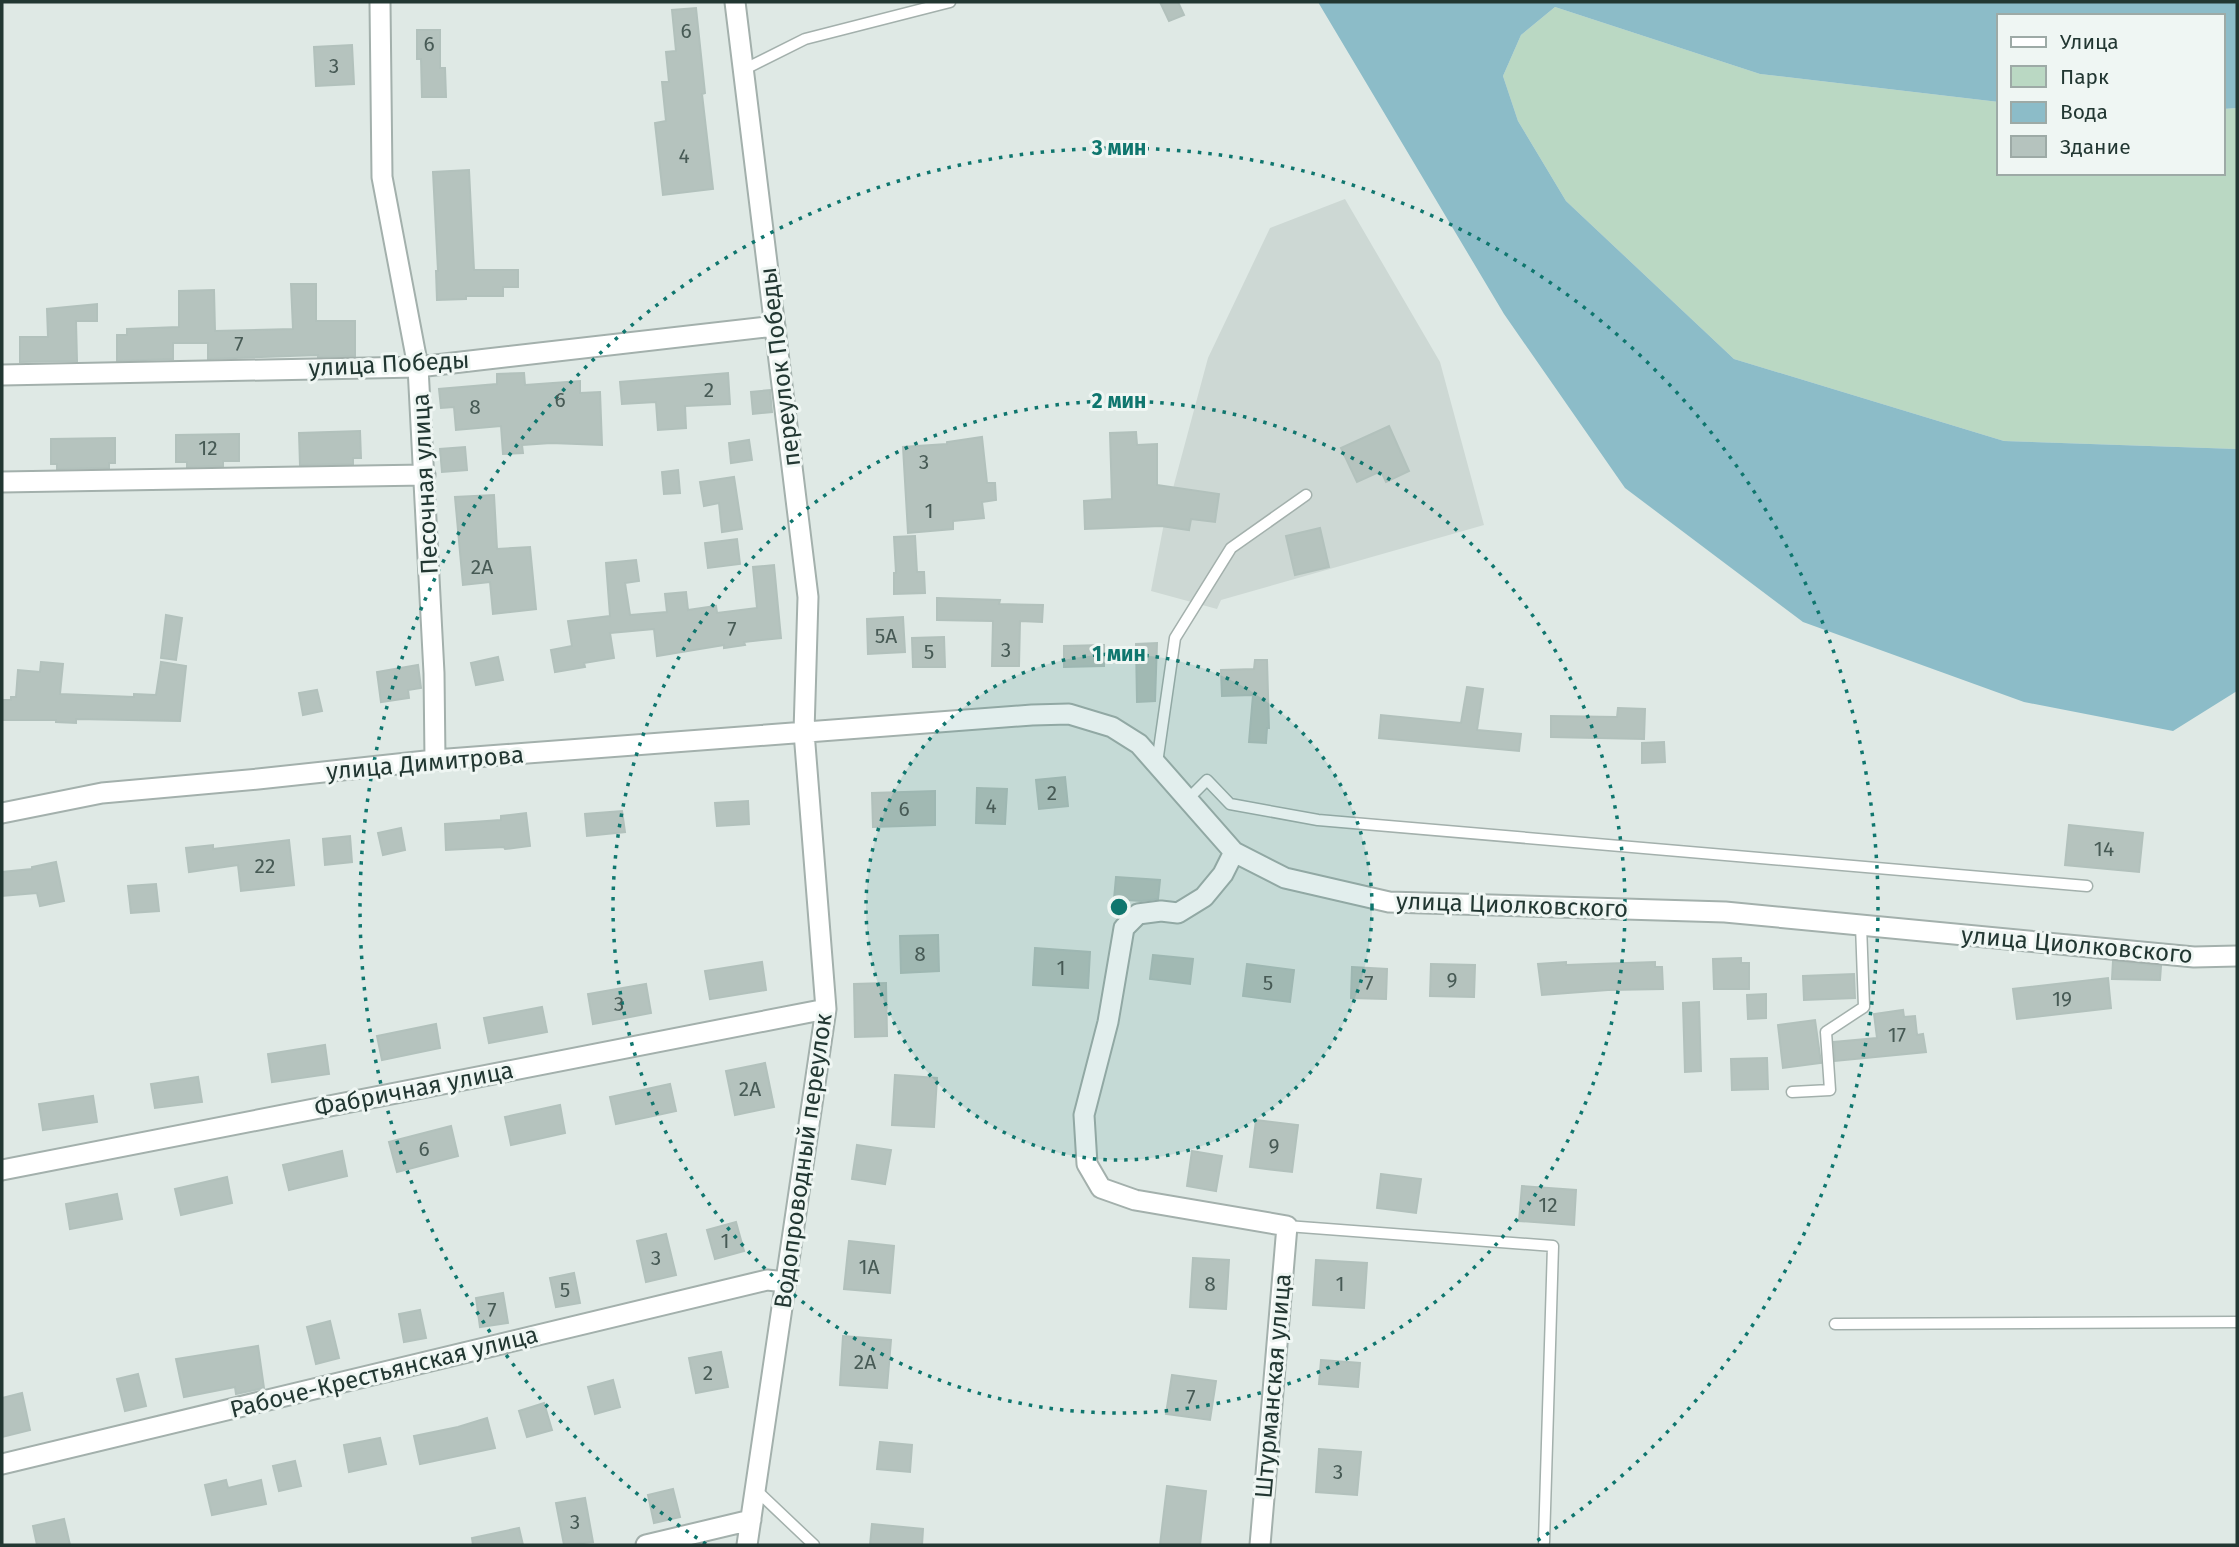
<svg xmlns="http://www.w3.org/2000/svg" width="2239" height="1547" font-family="'Fira Sans',sans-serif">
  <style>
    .built { fill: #cdd8d4 }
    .green { fill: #bad8c3 }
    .water { fill: #8cbcc8 }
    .building { fill: #b5c3be; stroke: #b2c1bc; stroke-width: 2 }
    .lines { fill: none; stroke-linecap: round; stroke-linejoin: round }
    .lane-casing { stroke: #a3b0ac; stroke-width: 13 }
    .street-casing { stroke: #a3b0ac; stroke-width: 23 }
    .lane { stroke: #fff; stroke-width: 10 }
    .street { stroke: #fff; stroke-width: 19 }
    .ring { fill: none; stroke: #0f766e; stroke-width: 3.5; stroke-dasharray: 3.5 7 }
    .labels { text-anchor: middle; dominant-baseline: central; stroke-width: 6; stroke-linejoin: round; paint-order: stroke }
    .number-label { font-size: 21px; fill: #475a55 }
    .street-label { font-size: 24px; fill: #223732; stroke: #eff6f3 }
    .centre { fill: #0f766e; stroke: #eff6f3; stroke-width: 3.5 }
    .ring-label { font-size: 21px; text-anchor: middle; font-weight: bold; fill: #0f766e; stroke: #eff6f3; stroke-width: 6; stroke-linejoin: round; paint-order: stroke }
  </style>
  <rect width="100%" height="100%" fill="#dfe9e5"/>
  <path class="built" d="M1345 199 1440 362 1484 525 1221 600 1217 609 1151 591 1165 518 1208 358 1270 228Z"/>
  <path class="green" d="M1555 7 1760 74 1999 102V173H2223V109L2237 108V449L2004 441 1734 359 1566 201 1518 121 1503 76 1521 35Z"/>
  <path class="water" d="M1318 2H2237V108L2223 109V16H1999V102L1760 74 1555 7 1521 35 1503 76 1518 121 1566 201 1734 359 2004 441 2237 449V691L2173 731 2024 702 1803 622 1625 488 1504 314Z"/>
  <path class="building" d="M1160 2H1178L1184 15 1169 21Z
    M696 8 705 93 702 94 713 189 663 195 655 123 666 121 662 82H669L666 52 676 51 672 10Z
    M417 30H440V68H445L446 97H422L421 59H417Z
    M352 45 354 84 316 86 314 47Z
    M469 170 474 270H518V287H503V296H466V299L437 300 436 271H438L433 172Z
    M291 284H316V321H355V356L318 357V355L208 359V343H173V359L117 361V335H127V329L179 327V291L214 290 215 331 293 329Z
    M97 304V321H76L77 361 20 362V337H48L47 309Z
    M524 373 525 385 580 381V393L600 392 602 445 551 443 522 445 523 453 503 454 501 426 456 430 454 407 441 408 439 389 497 384V374Z
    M728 373 730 404 685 406 686 428 658 430 656 402 622 404 620 382Z
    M770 390 772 412 753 414 751 392Z
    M1389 426 1409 471 1386 482 1381 471 1357 482 1341 448Z
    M360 431 361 458H353V464L300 465 299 433Z
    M1136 432 1137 445 1157 444V485L1219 494 1215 522 1191 519 1189 530 1161 526 1085 529 1084 501 1112 499 1110 433Z
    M239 434V461H223V466L187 467V462H176V435Z
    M982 437 987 483H995L996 500 982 502 984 518 953 521V529L908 533 903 447 947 444V442Z
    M115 438V463H109V468L57 469V464H51V439Z
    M749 440 752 460 731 463 729 443Z
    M465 447 467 470 442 472 440 449Z
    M678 470 680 493 664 494 662 472Z
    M734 477 742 529 722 532 719 503 704 506 700 482Z
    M494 495 497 549 530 547 536 609 493 614 490 582 463 585 455 497Z
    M1320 528 1329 567 1295 575 1286 536Z
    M915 536 917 572H924L925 593 894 594V573H896L894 537Z
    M737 539 740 564 708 568 705 543Z
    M636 560 639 581 625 583 630 615 667 612 665 594 686 592 688 610 716 606 717 613 757 608 753 567 774 565 781 638 744 642 745 645 724 648V645L657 656 654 629 610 633 614 658 584 663 585 667 555 672 551 650 572 646 568 621 610 616 606 563Z
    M937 598 1000 600 999 604 1043 605 1042 622 1020 621 1019 666H992L993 621 937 620Z
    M166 615 182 618 176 660 161 658Z
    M903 617 905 652 868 654 867 619Z
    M944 637 945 667H913L912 638Z
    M1157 643 1155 701 1137 702 1136 644Z
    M1104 645V666L1064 667V646Z
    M498 657 503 680 476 685 471 663Z
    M1255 660H1267L1269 728H1267L1266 743 1249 742 1253 695 1222 696 1221 670 1254 669Z
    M41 662 63 664 60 694 134 697V694L156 695 161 662 186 666 180 721 76 719V723L56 722V720H2V700H11V697H16L18 670 40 672Z
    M418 665 421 688 408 690 409 698 381 702 377 672Z
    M1467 687 1483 689 1477 730 1521 734 1519 751 1379 738 1381 715 1461 723Z
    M317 690 322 711 303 715 299 693Z
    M1618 708 1645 709 1644 739 1551 737V716L1617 717Z
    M1664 742 1665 762 1642 763V743Z
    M1065 777 1068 806 1039 809 1036 780Z
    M977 788 1007 789 1005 824 976 823Z
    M935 791V825L873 827 872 793Z
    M748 801 749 824 717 826 715 803Z
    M622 811 625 832 587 836 585 814Z
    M526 813 530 846 505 849 504 847 446 850 445 824 501 820V816Z
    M2069 825 2143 833 2139 872 2065 865Z
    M401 828 405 850 383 855 378 833Z
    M350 836 352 862 325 865 323 839Z
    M289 840 294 885 241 891 238 865 189 872 186 848 213 845V849Z
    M56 862 64 901 40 906 37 893 2 896V872L32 869V867Z
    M1116 877 1160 880 1158 899 1141 901 1114 899Z
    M156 884 159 911 131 913 128 886Z
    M938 935 939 971 901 973 900 936Z
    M1035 948 1090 952 1088 988 1033 985Z
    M1153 955 1193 959 1190 984 1150 979Z
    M1741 958V963H1749V989H1714L1713 959Z
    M2113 961 2161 966 2160 980 2112 979Z
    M762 962 766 990 710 999 705 971Z
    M1566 962V965L1655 962V967H1662L1663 989 1608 990 1542 995 1538 964Z
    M1247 964 1294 970 1290 1002 1243 996Z
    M1431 964 1475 965 1474 997 1430 996Z
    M1352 967 1387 969 1386 999 1351 998Z
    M1854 974 1855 998 1804 1000 1803 976Z
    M2108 978 2111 1008 2017 1019 2013 989Z
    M886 983 887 1036 855 1037 854 984Z
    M646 984 651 1013 593 1024 588 994Z
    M1766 994V1018L1748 1019 1747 995Z
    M1699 1002 1701 1071 1685 1072 1683 1003Z
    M542 1007 547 1032 489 1043 484 1018Z
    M1903 1010 1904 1017 1915 1016 1917 1035 1923 1034 1926 1052 1835 1061 1834 1042 1877 1038 1874 1014Z
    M1815 1020 1821 1063 1783 1068 1778 1025Z
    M436 1024 440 1048 382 1060 377 1036Z
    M325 1045 329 1074 272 1082 268 1054Z
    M1767 1058 1768 1089 1732 1090 1731 1059Z
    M765 1063 774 1107 735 1115 726 1071Z
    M895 1075 937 1078 934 1127 892 1125Z
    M198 1077 202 1102 155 1108 151 1084Z
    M670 1084 676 1111 616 1124 610 1097Z
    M93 1096 97 1122 43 1130 39 1104Z
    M560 1105 565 1133 511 1145 505 1117Z
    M1256 1120 1298 1125 1292 1172 1250 1167Z
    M451 1126 458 1156 397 1172 389 1142Z
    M857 1145 891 1150 885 1184 852 1179Z
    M342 1151 347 1176 289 1190 283 1165Z
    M1192 1151 1222 1156 1216 1191 1187 1186Z
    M1381 1174 1421 1179 1416 1213 1377 1208Z
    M227 1177 232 1203 181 1215 175 1189Z
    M1522 1186 1576 1190 1574 1225 1519 1221Z
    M117 1194 122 1219 70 1229 66 1204Z
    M736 1222 744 1251 715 1259 707 1230Z
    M666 1234 676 1275 646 1282 637 1241Z
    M849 1241 894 1246 890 1293 844 1289Z
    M1193 1258 1229 1260 1226 1309 1190 1307Z
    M1316 1260 1367 1263 1364 1308 1313 1305Z
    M574 1273 580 1303 556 1307 550 1278Z
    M503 1293 508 1323 480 1327 476 1298Z
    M420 1310 426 1338 404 1342 399 1314Z
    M330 1321 339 1358 316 1364 307 1327Z
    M843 1336 891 1340 887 1388 840 1385Z
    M258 1346 264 1388 236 1394 235 1387 184 1397 176 1359Z
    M721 1352 728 1387 696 1393 689 1358Z
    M1321 1360 1360 1363 1358 1387 1319 1384Z
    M138 1374 146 1406 125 1411 117 1379Z
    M1172 1375 1216 1381 1210 1420 1166 1414Z
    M613 1380 620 1407 595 1414 588 1387Z
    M22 1393 30 1430 2 1437V1398Z
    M544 1403 552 1430 527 1437 519 1411Z
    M487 1418 495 1448 420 1464 414 1436 458 1427Z
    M380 1438 386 1464 349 1472 344 1445Z
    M880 1442 912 1445 910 1472 877 1469Z
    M1319 1449 1361 1452 1357 1495 1316 1492Z
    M295 1461 301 1486 279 1491 273 1466Z
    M226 1480 228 1488 261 1480 266 1504 212 1515 205 1485Z
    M1167 1486 1206 1491 1200 1545H1160Z
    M673 1489 680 1517 654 1523 648 1495Z
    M585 1498 593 1542 564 1545 556 1503Z
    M64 1519 70 1545H37L33 1526Z
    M872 1524 923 1529 922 1545H870Z
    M519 1528 523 1545H473L472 1538Z"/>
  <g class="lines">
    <g class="lane-casing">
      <path id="lane" d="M743 70 805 39 950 2
        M1157 763 1175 638 1231 548 1306 495
        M1188 799 1207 780 1230 804 1318 820 2087 886
        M1792 1092 1830 1090 1826 1032 1864 1007 1861 925
        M1287 1226 1553 1246 1544 1542
        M1835 1324 2237 1322
        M756 1490 814 1545"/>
    </g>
    <g class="street-casing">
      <path id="street" d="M380 2 382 177 418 367 434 673 435 760
        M735 2 808 597 804 732 826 1009 747 1545
        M2 375 418 367 775 326
        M2 482 425 475
        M2 813 102 793 258 779 435 760 1032 715 1069 714 1112 727 1139 744 1234 852 1285 878 1389 902 1725 912 2194 957 2237 956
        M1234 852 1223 874 1204 897 1178 913 1161 911 1138 914 1124 928 1108 1022 1084 1115 1087 1164 1101 1188 1135 1200 1287 1226 1260 1545
        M2 1170 826 1009
        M2 1464 767 1280 786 1282
        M646 1545 751 1520"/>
    </g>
    <use href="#lane" class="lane"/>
    <use href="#street" class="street"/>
  </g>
  <circle cx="1119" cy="907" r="253" fill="#0f766e" fill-opacity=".12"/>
  <g class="ring">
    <circle cx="1119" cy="907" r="253"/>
    <circle cx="1119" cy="907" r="506"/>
    <path d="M706 1544A759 759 0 1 1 1532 1544"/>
  </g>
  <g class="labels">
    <g class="number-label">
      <text x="686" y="31">6</text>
      <text x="429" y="44">6</text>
      <text x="334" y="66">3</text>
      <text x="684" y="156">4</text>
      <text x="239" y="344">7</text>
      <text x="709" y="390">2</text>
      <text x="560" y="400">6</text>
      <text x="475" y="407">8</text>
      <text x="208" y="448">12</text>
      <text x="924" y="462">3</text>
      <text x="929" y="511">1</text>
      <text x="482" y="567">2А</text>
      <text x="732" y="629">7</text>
      <text x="886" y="636">5А</text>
      <text x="1006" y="650">3</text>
      <text x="929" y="652">5</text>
      <text x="1052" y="793">2</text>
      <text x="991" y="806">4</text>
      <text x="904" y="809">6</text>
      <text x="2104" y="849">14</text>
      <text x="265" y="866">22</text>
      <text x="920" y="954">8</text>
      <text x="1061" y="968">1</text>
      <text x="1452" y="980">9</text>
      <text x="1268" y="983">5</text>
      <text x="1369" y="983">7</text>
      <text x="2062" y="999">19</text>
      <text x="619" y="1004">3</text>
      <text x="1897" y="1035">17</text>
      <text x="750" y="1089">2А</text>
      <text x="1274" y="1146">9</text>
      <text x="424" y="1149">6</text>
      <text x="1548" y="1205">12</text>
      <text x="725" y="1241">1</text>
      <text x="656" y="1258">3</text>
      <text x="869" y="1267">1А</text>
      <text x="1210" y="1284">8</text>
      <text x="1340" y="1284">1</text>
      <text x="565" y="1290">5</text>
      <text x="492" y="1310">7</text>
      <text x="865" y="1362">2А</text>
      <text x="708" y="1373">2</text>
      <text x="1191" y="1397">7</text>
      <text x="1338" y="1472">3</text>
      <text x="575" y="1522">3</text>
    </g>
    <g class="street-label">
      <text transform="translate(389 364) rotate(-3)">улица Победы</text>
      <text transform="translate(780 367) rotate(-97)">переулок Победы</text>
      <text transform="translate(425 484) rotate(-93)">Песочная улица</text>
      <text transform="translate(425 763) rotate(-5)">улица Димитрова</text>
      <text transform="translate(1512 905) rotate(2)">улица Циолковского</text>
      <text transform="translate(2077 945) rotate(5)">улица Циолковского</text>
      <text transform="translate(414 1089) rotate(-11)">Фабричная улица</text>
      <text transform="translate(803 1161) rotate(-82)">Водопроводный переулок</text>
      <text transform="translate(384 1372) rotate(-14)">Рабоче-Крестьянская улица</text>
      <text transform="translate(1273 1386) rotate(-85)">Штурманская улица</text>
    </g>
  </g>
  <circle cx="1119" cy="907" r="10" class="centre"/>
  <g class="ring-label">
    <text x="1119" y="155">3 мин</text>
    <text x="1119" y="408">2 мин</text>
    <text x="1119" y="661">1 мин</text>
  </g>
  <rect width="2239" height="1547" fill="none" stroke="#223732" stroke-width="7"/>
  <rect x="1997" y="14" width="228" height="161" fill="#eff6f3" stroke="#9daaa6" stroke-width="2"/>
  <rect x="2011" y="37" width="35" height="10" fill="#ffffff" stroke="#9daaa6" stroke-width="2"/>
  <text x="2060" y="49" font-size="21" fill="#223732">Улица</text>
  <rect x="2011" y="66" width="35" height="21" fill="#bad8c3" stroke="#9daaa6" stroke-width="2"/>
  <text x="2060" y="84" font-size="21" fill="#223732">Парк</text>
  <rect x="2011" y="102" width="35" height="21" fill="#8cbcc8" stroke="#9daaa6" stroke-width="2"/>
  <text x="2060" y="119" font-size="21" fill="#223732">Вода</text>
  <rect x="2011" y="136" width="35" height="21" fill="#b5c3be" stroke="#9daaa6" stroke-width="2"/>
  <text x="2060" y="154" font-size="21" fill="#223732">Здание</text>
</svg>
